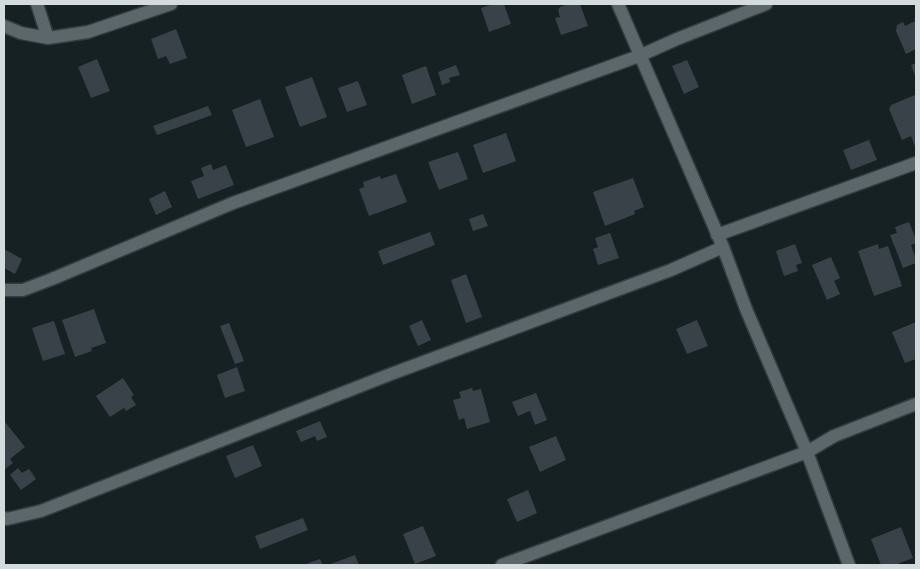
<svg xmlns="http://www.w3.org/2000/svg" width="920" height="569" font-family="'Roboto Serif',serif">
  <style>
    .building { fill: #3a4249 }
    .lines { fill: none; stroke-linecap: round; stroke-linejoin: round }
    .minor-casing { stroke: #353c3e; stroke-width: 15 }
    .minor { stroke: #5b676a; stroke-width: 12 }
  </style>
  <rect width="100%" height="100%" fill="#162123"/>
  <path class="building" d="M493 4H504L511 24 489 32 481 8Z
    M568 4H580L588 26 561 35 555 18 560 17 558 10 560 7Z
    M916 17V49L906 54 896 31 897 25 903 22 905 26 915 21 914 18Z
    M176 29 187 58 170 64 166 56 158 59 151 39Z
    M97 59 110 91 91 98 78 67Z
    M687 60 699 87 684 94 672 66Z
    M916 63V78L911 65Z
    M456 65 460 75 449 78 450 82 442 85 438 72Z
    M426 66 436 95 412 104 402 75Z
    M312 77 327 117 300 127 285 87Z
    M358 81 367 105 347 112 338 88Z
    M915 95 916 99V149L911 136 902 140 889 109 891 105Z
    M260 99 274 137 246 147 232 110Z
    M208 106 212 115 157 135 153 126Z
    M506 133 516 161 483 173 473 145Z
    M869 140 877 160 851 170 843 150Z
    M458 152 468 179 439 190 428 162Z
    M211 164 213 170 226 165 234 185 198 199 191 181 204 176 201 168Z
    M396 174 407 202 369 216 359 189 364 187 363 182 380 176 381 179Z
    M633 178 644 207 634 211 635 214 605 226 593 192Z
    M165 191 172 207 156 215 149 199Z
    M483 214 488 226 473 231 469 219Z
    M909 222 916 239V243L911 245 916 259V263L903 268 890 235 897 233 895 227Z
    M430 232 435 245 383 265 378 251Z
    M610 233 619 258 598 265 593 249 598 247 595 238Z
    M795 244 802 263 796 265 798 271 784 276 776 251Z
    M878 244 879 249 888 246 902 286 874 296 858 251Z
    M4 249 22 259 15 274 4 268Z
    M831 257 840 278 834 281 840 294 827 300 812 265Z
    M466 274 482 317 466 323 451 280Z
    M94 309 106 343 91 348 92 351 75 357 62 320Z
    M422 320 431 340 418 346 409 326Z
    M697 320 708 346 687 354 676 329Z
    M54 321 65 354 43 361 32 328Z
    M916 322V359L905 363 892 332Z
    M229 323 244 361 235 364 220 326Z
    M237 367 245 391 225 398 217 375Z
    M123 378 134 395 131 397 136 405 126 411 124 408 110 417 96 396Z
    M472 388 473 391 481 389 490 422 467 429 464 418 459 420 453 400 461 398 459 392Z
    M536 393 547 420 535 425 530 411 518 416 512 402Z
    M320 421 327 437 317 441 315 436 301 442 296 431Z
    M5 422 25 447 10 459 13 463 4 470Z
    M556 436 566 460 540 472 529 447Z
    M253 445 262 466 235 478 226 456Z
    M18 468 22 473 29 469 36 479 21 490 10 475Z
    M528 490 537 513 517 522 507 499Z
    M303 518 308 530 260 549 255 536Z
    M423 526 436 556 415 564 403 534Z
    M901 527 913 558 895 565H881L871 539Z
    M355 555 359 565H328Z
    M320 559 323 565H303Z"/>
  <g class="lines">
    <g class="minor-casing">
      <path id="minor" d="M37 4 48 38
        M618 4 723 247 746 309 807 452 849 565
        M4 26 21 33 48 38 88 32 171 4
        M717 235 916 163
        M4 290H23L52 279 233 203 639 56 677 39 766 4
        M4 518 7 519 41 511 391 374 671 270 723 247
        M502 565 807 452 834 436 916 404"/>
    </g>
    <use href="#minor" class="minor"/>
  </g>
  <rect width="920" height="569" fill="none" stroke="#d4dbdd" stroke-width="10"/>
</svg>
